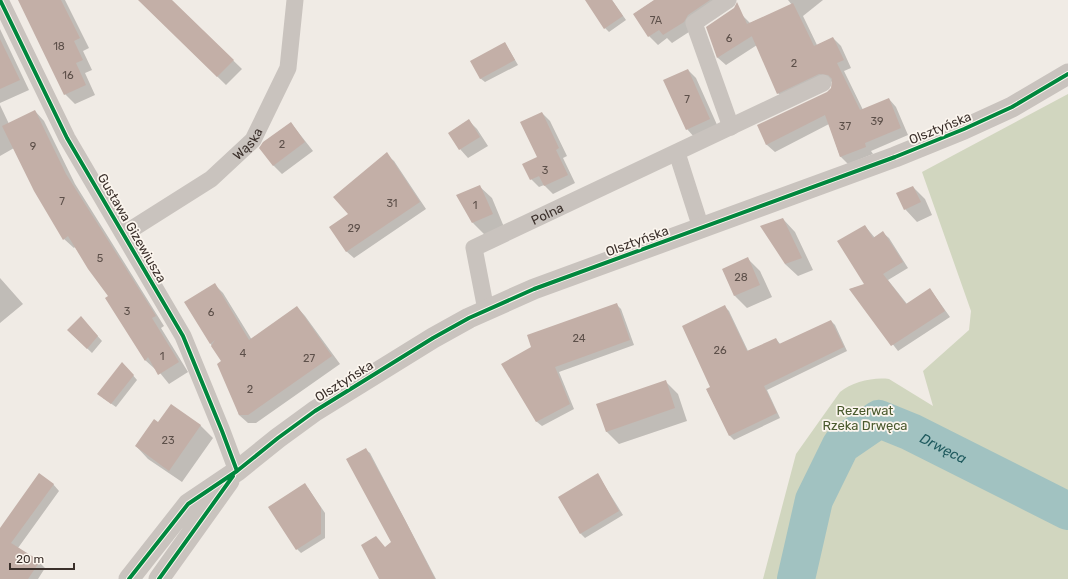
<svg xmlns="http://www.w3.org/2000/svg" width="1068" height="579" font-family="Rubik,sans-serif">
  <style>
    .green { fill: #d1d6bf }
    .shadow { fill: #0003 }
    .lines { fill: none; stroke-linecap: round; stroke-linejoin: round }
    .river { stroke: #a1c2c1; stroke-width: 38 }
    .building { fill: #c3afa7 }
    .minor { stroke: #c9c3be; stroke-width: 17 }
    .tertiary { stroke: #c9c3be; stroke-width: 21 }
    .cycleway-casing { stroke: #fbf5ee; stroke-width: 6 }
    .cycleway { stroke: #00873e; stroke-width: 4 }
    .labels { text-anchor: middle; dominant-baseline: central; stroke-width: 3.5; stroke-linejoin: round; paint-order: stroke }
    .number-label { font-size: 11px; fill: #5d504a }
    .street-label { font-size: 13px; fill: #3b302b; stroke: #fbf5ee }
    .park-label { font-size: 13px; fill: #4a5a2e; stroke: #fbf5ee }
    .water-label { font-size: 14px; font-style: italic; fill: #1f5a5e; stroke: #fbf5ee }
  </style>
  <rect width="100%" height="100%" fill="#f0ebe5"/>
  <path class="green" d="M1068 94V579H763L796 454 840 392C852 382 873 377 889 379L933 406 923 371 969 330 971 311 922 172Z"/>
  <path class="shadow" d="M20 0H65L89 48 83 51 92 70 85 73 95 95 75 104 65 94Z
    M139 0H171L242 69 226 85Z
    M600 0H612L626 20 609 32 605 28Z
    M655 0H718L692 30 672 43 667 38 658 45 649 36 634 14Z
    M788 0H823L803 16 817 45 833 38 841 46 851 68 844 71 863 110 889 99 896 107 908 135 871 151 873 154 848 164 840 156 829 124 775 152 767 145 759 126 828 93 832 89 833 82 827 81 785 101 778 93 757 45 726 65 718 58 707 27 743 16 750 23 792 5Z
    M0 29 29 90 0 103Z
    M505 43 518 65 485 82 480 78Z
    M688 70 696 78 718 127 695 138 687 129Z
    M0 105 9 124 35 111 44 121 75 184 164 326 161 328 188 372 169 384 156 368 155 369 145 360 109 296 75 247 74 248 64 239 14 148 0 156Z
    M542 113 550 121 567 156 563 158 575 183 553 194 544 185 539 187 531 179 538 158Z
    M469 121 477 129 488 146 468 158 460 149 450 133Z
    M291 123 313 151 282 174 273 165Z
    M386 154 394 161 426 209 354 258 346 251 350 214Z
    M479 186 492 198 504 227 485 235 473 223Z
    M913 187 925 199 932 215 917 222 905 209Z
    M783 219 795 232 813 270 798 276 785 264Z
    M865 226 875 238 883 233 889 238 908 268 888 280 907 304 930 289 950 317 898 351 850 289 865 285Z
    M748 259 760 271 772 297 747 308 735 296 723 270Z
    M0 278 23 304 0 323Z
    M215 285 223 293 252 340 297 307 305 316 340 364 256 423H248L239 415 222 361 210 343Z
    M617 305 621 309 634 345 559 372 574 409 542 426 537 422 503 364Z
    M725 307 729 311 748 351 776 339 781 345 831 321 835 325 847 351 767 390 780 418 734 440 730 436 707 390 712 388Z
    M85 322 102 341 92 353 68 330Z
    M126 367 137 380 116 407 103 398Z
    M666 382 678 394 687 421 619 444 606 431Z
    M158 424 200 425 213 438 182 482 148 459 136 446Z
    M365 449 370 453 436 579H380L385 548 393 542Z
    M598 475 623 515 585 538 581 534Z
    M53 484 59 491 18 548 39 562 45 568 38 579H0V532Z
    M308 488 325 513V538L301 553 297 549Z"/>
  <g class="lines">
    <path class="river" id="s1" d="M796 579 814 500 841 445 879 419 911 432 1068 511"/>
  </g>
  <path class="building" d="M18 0H61L80 38 74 41 83 60 76 63 86 85 64 95Z
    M138 0H172L234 60 217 77Z
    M585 0H612L623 16 604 29Z
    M654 0H710L688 15 684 22 663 35 659 30 648 37 633 14Z
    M737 2 747 24 793 3 814 46 833 37 844 60 837 63 860 110 889 98 901 128 865 143 866 147 840 157 825 115 766 145 757 125 827 92 831 88 832 79 828 75 819 74 777 94 750 32 752 36 717 58 706 27 734 8Z
    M0 39 20 80 0 89Z
    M505 42 515 60 480 79 470 61Z
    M688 69 710 119 686 130 663 80Z
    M35 110 66 174 156 316 152 318 179 362 158 375 148 357 145 361 105 298 108 296 88 269 68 236 63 240 34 191 2 126Z
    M542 112 559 148 556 150 568 175 544 186 539 176 530 180 522 164 537 157 520 122Z
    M469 119 480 137 459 150 448 133Z
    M291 122 305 142 273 166 259 148 263 142Z
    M387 152 420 202 346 252 329 227 348 214 333 197Z
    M480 185 493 214 472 223 456 195Z
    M913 186 921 202 904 210 896 193Z
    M783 218 802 258 785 264 760 226Z
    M865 225 873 238 883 231 903 262 883 274 906 304 930 288 945 311 891 346 849 289 864 284 837 241Z
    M748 257 760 285 734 296 722 269Z
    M215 283 249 340 297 306 332 356 248 415H239L217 364 221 361 211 346 215 340 210 344 184 302Z
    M617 303 630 340 555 367 570 404 536 422 501 364 531 347 527 335Z
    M725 305 747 351 776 338 779 344 831 320 844 347 764 386 777 413 729 436 706 389 710 387 682 326Z
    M81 316 98 336 87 349 67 330Z
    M122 362 134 375 111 404 97 394Z
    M666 380 675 408 606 432 596 404Z
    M171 404 201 425 169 471 135 446 154 419 158 422Z
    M366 448 405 520 435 579H379L361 545 376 536 385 547 391 542 346 459Z
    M39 473 54 484 11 543 40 561 28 579H0V528Z
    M598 473 619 511 580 534 558 497Z
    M305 483 321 508V534L296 550 268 507Z"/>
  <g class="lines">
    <g class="minor">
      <path d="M0 0 67 138 183 336 222 431 237 471"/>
      <path d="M728 0 694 23 731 127"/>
      <path d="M677 153 701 228"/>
      <path id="s2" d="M124 234 211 179 253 140 288 68 295 0"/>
      <path id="s3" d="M486 310 474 248 823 83"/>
    </g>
    <path class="tertiary" d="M129 579 188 504 237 471 278 438 315 411 433 338 469 318 534 289 895 157 964 129 1012 107 1068 74
      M159 579 229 481"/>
    <g class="cycleway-casing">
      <path id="cycleway" d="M0 0 67 138 183 336 222 431 237 471
        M129 579 188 504 237 471 278 438 315 411 433 338 469 318 534 289 895 157 964 129 1012 107 1068 74
        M159 579 233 476"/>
    </g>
    <use href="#cycleway" class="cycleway"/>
  </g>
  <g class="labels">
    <g class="number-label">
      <text x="656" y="20">7A</text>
      <text x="729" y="38">6</text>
      <text x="59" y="46">18</text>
      <text x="794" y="63">2</text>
      <text x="68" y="75">16</text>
      <text x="687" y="99">7</text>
      <text x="877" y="121">39</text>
      <text x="845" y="126">37</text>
      <text x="282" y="144">2</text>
      <text x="33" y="146">9</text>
      <text x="545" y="170">3</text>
      <text x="62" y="201">7</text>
      <text x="392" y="203">31</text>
      <text x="475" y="205">1</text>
      <text x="354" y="228">29</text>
      <text x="100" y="258">5</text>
      <text x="741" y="277">28</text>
      <text x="127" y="311">3</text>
      <text x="211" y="312">6</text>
      <text x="579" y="338">24</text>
      <text x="720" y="350">26</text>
      <text x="243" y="353">4</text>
      <text x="162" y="356">1</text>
      <text x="309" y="358">27</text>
      <text x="250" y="389">2</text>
      <text x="168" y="440">23</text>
    </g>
    <g class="street-label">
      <text transform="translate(940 128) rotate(-22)">Olsztyńska</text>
      <text stroke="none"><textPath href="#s2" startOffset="154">Wąska</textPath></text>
      <text stroke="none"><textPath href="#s3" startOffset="144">Polna</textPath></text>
      <text transform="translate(132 228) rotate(60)">Gustawa Gizewiusza</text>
      <text transform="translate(637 241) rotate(-20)">Olsztyńska</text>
      <text transform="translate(344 381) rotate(-32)">Olsztyńska</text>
    </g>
    <g class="park-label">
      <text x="865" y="410">Rezerwat<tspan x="865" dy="15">Rzeka Drwęca</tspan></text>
    </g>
    <g class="water-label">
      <text stroke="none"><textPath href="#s1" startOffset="259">Drwęca</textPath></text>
    </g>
  </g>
  <path d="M10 563v6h64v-6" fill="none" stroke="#3b302b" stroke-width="2"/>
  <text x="16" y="563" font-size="12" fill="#3b302b" stroke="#fbf5ee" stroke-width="3" paint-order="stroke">20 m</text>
</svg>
